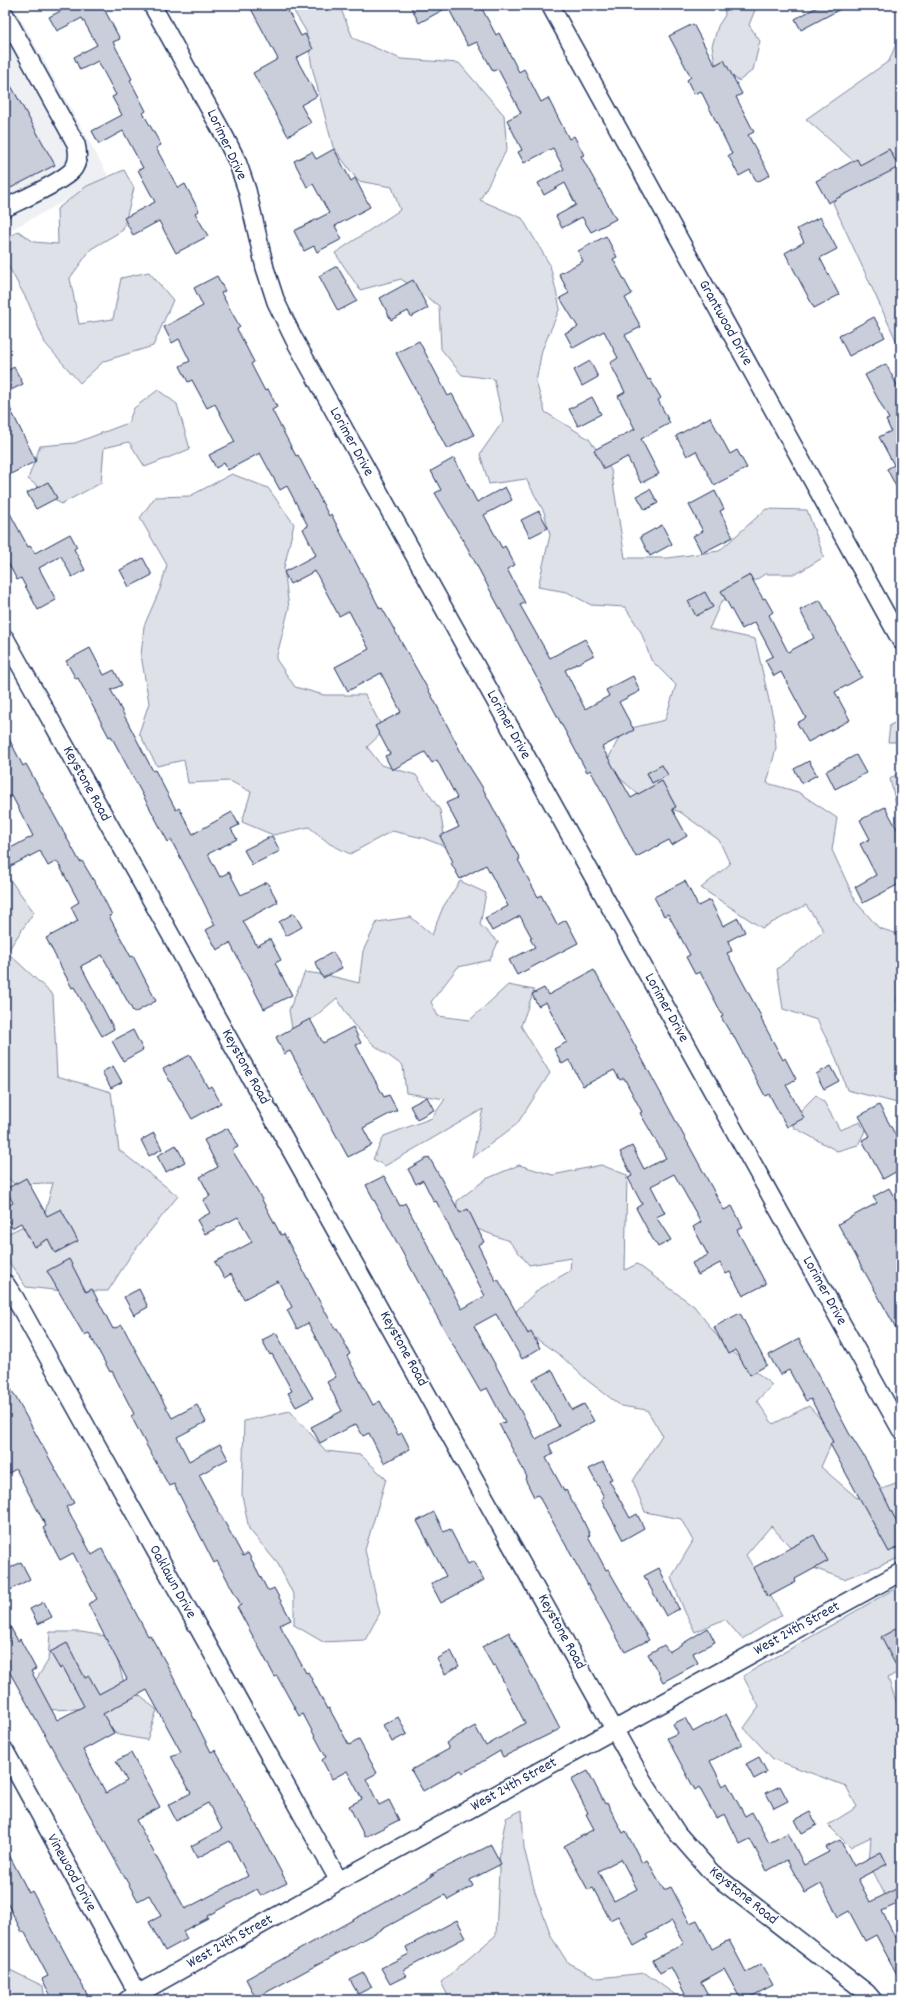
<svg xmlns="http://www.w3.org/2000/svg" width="906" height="2005" font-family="Dekko,sans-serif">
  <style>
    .built { fill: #eff0f4 }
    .green { fill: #dee1e7; stroke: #7c88a2 }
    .building { fill: #caceda; stroke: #1b2f5e; fill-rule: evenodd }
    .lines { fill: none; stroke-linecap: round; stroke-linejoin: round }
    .minor-casing { stroke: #1b2f5e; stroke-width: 20 }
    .minor { stroke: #fff; stroke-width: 17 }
    .labels { text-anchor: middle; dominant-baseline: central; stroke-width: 3; stroke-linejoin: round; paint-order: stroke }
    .street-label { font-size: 15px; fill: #1b2f5e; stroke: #fff }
  </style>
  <rect width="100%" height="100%" fill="#fff"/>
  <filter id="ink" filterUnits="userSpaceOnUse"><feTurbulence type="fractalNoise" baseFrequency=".025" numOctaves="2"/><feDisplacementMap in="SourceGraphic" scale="8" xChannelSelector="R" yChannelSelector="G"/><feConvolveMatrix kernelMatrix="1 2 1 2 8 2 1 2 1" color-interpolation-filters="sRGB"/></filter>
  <g filter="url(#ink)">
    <path class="built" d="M5 5H13L109 177 5 233Z"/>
    <path class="green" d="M290 5H342L340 7 353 38 401 59 459 63 504 115 507 149 480 200 522 218 550 265 560 308 542 350 536 382 545 412 589 439 611 470 625 558H668L719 551 766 509 807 510 824 557 796 574H765L721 602 709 629 755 639 774 722 776 748 767 783 798 792 837 818 832 850 856 902 879 928 901 935V962L897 1001H901V1104L847 1090 836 1058 817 1020 783 1009 777 969 824 931 806 905 762 928 701 888 730 864 719 840 680 812 641 797 605 765 623 730 665 720 676 685 651 660 641 632 625 607 591 605 567 592 538 587 550 535 544 512 526 479 489 484 480 454 503 421 494 379 462 375 441 349 439 306 401 279 360 290 335 253 400 210 392 187 358 181 333 147 312 67 306 31Z
      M724 5H757L749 25 760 41 753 70 739 81 715 63 712 46 718 26 725 15Z
      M901 32V351L833 203 856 163 806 119 889 61Z
      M124 170 134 188 123 230 91 249 70 278 79 324 113 319 121 278 149 272 173 300 153 346 104 361 80 383 45 343 28 302 5 260V241L18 231 34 242 58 244 57 209 87 186Z
      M158 390 177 404 190 449 145 467 129 442 104 448 101 483 61 504 28 479 40 446 75 443 128 423 134 408Z
      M232 474 268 488 294 524 284 568 289 608 276 659 295 687 324 695H365L384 731 367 747 381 765 416 775 440 810 446 847 423 838 392 831 350 854 330 844 309 827 273 835 242 822 251 792 230 781 188 783 184 760 157 766 139 733 149 703 141 655 144 626 160 589 167 565 140 518 155 497 190 496Z
      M901 720V742H888L890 725Z
      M901 771V810L897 808 890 779Z
      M5 873 34 912 7 952 53 995 57 1076 111 1092 119 1150 178 1196 131 1255 108 1291H63L26 1287 5 1256V1235L44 1216 53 1183 14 1184 5 1174Z
      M460 881 486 893 480 925 498 942 490 960 458 967 431 1002 438 1016 470 1020 508 985 534 990 521 1026 550 1073 517 1124 472 1158 483 1109 385 1166 373 1159 384 1136 432 1118 445 1099 406 1093 403 1066 374 1045 353 1024 337 998 293 1035 289 1010 305 972 327 975 359 983 363 951 377 922 411 917 432 935 443 907Z
      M816 1095 824 1102 840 1130 860 1122 865 1131 858 1145 837 1151 793 1127 796 1115Z
      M519 1165 553 1175 601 1165 627 1175 625 1270 637 1264 694 1306 725 1346 772 1385 757 1401 773 1424 809 1406 835 1435 821 1467 857 1498 901 1482V1555L899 1558 844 1579 808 1566 771 1526 746 1555 782 1615 742 1639 725 1619 695 1632 685 1612 671 1578 693 1541 681 1519 645 1512 633 1481 662 1435 647 1410 621 1406 588 1381 561 1356 521 1328 516 1311 540 1288 570 1271 571 1258 529 1265 509 1241 456 1221 457 1201 486 1179Z
      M290 1411 326 1451 361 1455 386 1479 365 1550 380 1613 365 1640 323 1642 294 1625V1596L278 1564 249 1529 242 1495 244 1421Z
      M901 1585V1670L888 1678 901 1715V1902L886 1897 869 1863 871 1837 850 1847 828 1825 857 1807 846 1786 773 1759 744 1728 759 1707 743 1676Z
      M50 1632H81L111 1637 124 1683 157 1710 147 1740 119 1735 79 1709 44 1710 32 1686 48 1661Z
      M522 1810 524 1848 535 1892 552 1938 568 1963 598 1978 645 1973 677 1996 680 2000H450L441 1982 496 1935 500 1848 506 1818Z
      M5 1965 8 1969 43 1986 45 2000H5Z"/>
    <path class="building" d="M72 5H106L103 7 120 39 113 42 132 79 130 80 146 111 143 113 161 145 156 148 178 188 185 184 199 211 195 213 208 236 176 253 159 221 133 235 124 218 155 202 138 170 143 168 123 131 99 144 92 131 122 115 112 97 116 95 98 61 80 70 74 57 97 45 82 18 57 31 49 17Z
      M249 5H285L301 36 305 34 313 49 296 58 317 96 301 105 311 123 288 136 253 73 278 59Z
      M410 5H480L496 35 499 33 519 72 524 69 541 102 548 98 569 139 574 136 584 155 581 156 616 219 591 232 582 217 562 228 556 216 576 205 565 183 544 195 538 183 564 169 553 148 524 163 518 152 522 150 507 120 521 113 498 69 493 71 477 42 468 46 448 7 419 23Z
      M821 5H848L801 30 795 19Z
      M693 24 715 65 724 60 742 94 736 97 754 132 748 135 770 175 757 182 750 170 739 176 728 155 732 154 701 91 694 94 687 80 691 77 669 36Z
      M5 75 55 165 5 191Z
      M334 149 351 181 355 178 370 207 335 226 342 239 317 252 314 246 304 251 294 231 329 213 313 184 307 187 294 161 312 152 316 159Z
      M889 149 899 167 828 203 816 181 857 159 860 165Z
      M820 217 837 249 820 258 839 295 814 308 785 253 804 242 797 229Z
      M606 236 617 257 613 259 632 294 625 298 641 327 625 335 648 380 650 379 661 398 658 400 670 423 641 439 659 474 641 483 627 457 604 469 594 450 635 429 618 396 625 392 610 363 618 358 604 331 573 348 565 333 578 327 560 298 569 293 559 274 583 261 578 251Z
      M337 266 357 301 338 311 319 276Z
      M217 276 225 291 221 293 240 327 237 329 254 362 251 364 265 391 268 389 277 407 272 410 296 456 298 455 329 516 331 514 380 609 382 608 434 700 464 758 481 785 520 859 518 860 538 897 541 895 557 925 566 920 578 943 517 975 509 960 535 947 530 939 532 938 520 916 492 931 485 918 508 906 486 865 460 879 451 863 453 862 440 836 459 827 446 803 457 798 437 760 432 763 425 752 392 770 385 756 390 754 375 726 401 712 381 673 348 691 335 667 369 649 349 611 339 616 315 571 290 584 284 572 316 555 303 529 308 526 287 486 280 490 260 453 228 470 224 463 216 468 209 455 235 442 215 404 207 408 192 380 188 382 180 366 190 361 179 339 172 343 164 327 203 306 194 288Z
      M413 280 428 308 411 317 408 311 391 320 380 298Z
      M874 317 885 337 849 356 839 336Z
      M419 341 448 396 452 394 474 435 447 449 396 353Z
      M590 361 598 377 582 386 574 370Z
      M886 364 901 393V496L887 469 894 465 879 437 891 431 886 420 889 419 865 375Z
      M14 367 23 384 5 393V372Z
      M592 397 601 414 578 426 569 409Z
      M5 398 36 461 5 477Z
      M710 417 730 454 737 450 747 468 714 485 696 451 687 456 676 436Z
      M454 458 477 502 505 487 512 500 484 515 502 548 505 546 515 565 507 569 525 603 520 605 550 658 585 639 594 655 565 670 585 709 609 696 606 690 633 676 640 691 619 702 634 730 602 747 631 798 662 781 676 807 672 809 687 836 672 845 669 840 636 857 606 799 590 770 587 772 467 547 435 493 441 490 431 471Z
      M48 482 57 498 36 509 27 493Z
      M650 489 658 503 645 510 637 496Z
      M715 491 724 509 720 511 733 537 702 553 693 536 703 531 689 505Z
      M5 504 28 547 30 546 35 553 70 534 77 547 74 549 85 570 72 577 61 556 39 568 56 600 38 610 21 578 17 580 5 557Z
      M539 511 548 528 530 537 521 520Z
      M662 525 672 544 650 556 640 537Z
      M143 558 152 575 129 587 120 570Z
      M750 575 763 599 765 598 773 612 769 615 788 652 814 638 800 610 820 600 862 677 835 692 850 720 808 742 797 723 806 718 781 672 774 676 765 660 773 656 755 622 742 629 721 591Z
      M705 592 713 607 696 616 688 601Z
      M90 648 104 675 114 670 122 685 111 690 153 771 155 770 176 810 179 808 193 834 232 812 239 825 231 829 237 839 208 854 220 877 229 872 241 895 267 882 278 902 243 921 257 946 270 939 281 960 275 963 292 995 264 1009 230 943 217 950 206 930 215 925 197 889 171 840 168 842 111 736 109 737 78 678 76 679 66 661Z
      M5 731 23 766 26 764 80 862 82 861 100 891 112 915 109 916 131 957 133 956 156 1001 134 1013 102 955 81 966 114 1029 102 1036 74 987 72 988 46 938 78 921 71 907 79 902 57 861 48 866 40 851 5 869V851L33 836 12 796 5 800Z
      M856 755 866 773 835 789 826 771Z
      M809 761 817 775 802 783 794 769Z
      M662 765 668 775 652 783 647 773Z
      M885 807 901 836V883L863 903 855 887 876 875 860 844 870 839 860 820Z
      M272 836 280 851 252 865 244 850Z
      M685 881 698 906 710 900 723 926 738 918 745 932 728 941 732 951 727 953 762 1018 761 1019 783 1060 785 1058 796 1079 786 1085 804 1118 787 1127 769 1094 765 1096 732 1033 731 1034 721 1017 723 1016 700 972 695 974 686 957 690 955 668 914 664 916 654 897Z
      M294 913 302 927 286 936 279 922Z
      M333 952 342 968 323 978 315 962Z
      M594 970 724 1210 732 1206 743 1227 737 1230 766 1284 743 1296 730 1272 726 1274 720 1263 698 1275 692 1263 708 1255 693 1227 701 1222 674 1174 651 1186 665 1213 656 1217 671 1240 658 1247 651 1236 636 1208 642 1204 628 1178 632 1176 620 1152 632 1146 644 1169 666 1158 640 1113 642 1112 624 1078 620 1080 614 1070 583 1086 569 1060 562 1064 554 1049 567 1042 546 1002 538 1006 532 994 544 988 548 995Z
      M310 1019 323 1043 353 1027 361 1043 356 1045 384 1097 389 1095 397 1110 363 1128 372 1145 348 1157 290 1051 284 1054 276 1037Z
      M133 1030 143 1050 123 1061 112 1041Z
      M190 1055 208 1088 211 1086 221 1103 192 1119 163 1069Z
      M113 1066 122 1082 111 1088 102 1072Z
      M831 1066 839 1081 824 1089 816 1074Z
      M427 1097 434 1110 417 1119 410 1106Z
      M879 1105 901 1145V1148L897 1151 901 1159V1169L883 1179 862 1140 870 1136 859 1116Z
      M228 1128 238 1147 232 1150 260 1196 281 1235 284 1234 316 1295 335 1329 337 1328 350 1354 347 1356 373 1405 380 1401 398 1435 402 1433 410 1449 384 1463 369 1433 363 1436 356 1424 320 1443 311 1427 342 1411 327 1382 336 1377 308 1323 297 1329 287 1310 292 1307 278 1281 244 1299 231 1274 224 1278 215 1262 252 1242 238 1217 205 1234 197 1220 210 1213 203 1200 210 1196 200 1177 218 1167 204 1140Z
      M154 1133 162 1149 149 1156 141 1140Z
      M176 1145 185 1162 166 1172 157 1156Z
      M429 1157 460 1213 468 1209 484 1242 478 1245 496 1281 498 1279 528 1334 531 1332 540 1348 522 1359 496 1314 474 1326 536 1439 559 1426 533 1380 552 1370 572 1410 584 1404 594 1421 549 1445 553 1454 546 1458 564 1491 566 1490 581 1516 590 1535 588 1536 606 1570 608 1569 649 1640 625 1652 538 1495 534 1497 525 1479 527 1477 499 1424 505 1422 487 1388 480 1391 435 1313 366 1185 384 1176 400 1206 405 1203 462 1309 485 1296 436 1201 434 1202 423 1180 416 1184 408 1169Z
      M26 1178 47 1216 61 1209 78 1241 55 1253 48 1239 34 1247 21 1223 12 1228 5 1215V1207L13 1203 6 1189Z
      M889 1188 901 1210V1337L838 1224 877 1203 873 1197Z
      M69 1259 86 1292 92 1289 113 1329 122 1325 172 1418 197 1405 206 1422 177 1437 189 1461 220 1444 228 1459 199 1475 243 1556 248 1553 268 1591 274 1588 291 1620 280 1625 306 1673 308 1672 327 1709 329 1708 349 1745 359 1740 377 1773 366 1779 379 1805 389 1800 399 1820 365 1837 349 1806 362 1799 347 1771 332 1779 322 1760 326 1757 303 1714 299 1716 277 1676 275 1677 237 1607 241 1605 217 1561 214 1563 174 1484 169 1486 148 1448 131 1416 134 1414 112 1371 110 1372 89 1333 84 1335 47 1271Z
      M139 1289 148 1307 134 1315 124 1297Z
      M740 1313 767 1365 750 1375 735 1350 728 1354 714 1327Z
      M276 1333 313 1398 296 1407 288 1393 292 1391 272 1354 270 1355 262 1340Z
      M799 1339 849 1433 868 1463 901 1531V1545L889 1552 830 1444 833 1442 811 1399 806 1401 789 1370 780 1375 769 1355Z
      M5 1378 74 1503 66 1507 92 1555 102 1549 148 1636 150 1635 166 1663 211 1752 215 1750 230 1776 287 1883 261 1896 257 1889 207 1916 208 1918 183 1931 187 1939 165 1951 149 1922 161 1916 149 1895 138 1901 5 1664V1617L18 1641 20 1639 36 1669 31 1671 57 1720 84 1706 63 1667 60 1669 50 1652 67 1643 85 1678 89 1676 99 1694 127 1679 88 1604 97 1599 73 1553 60 1560 43 1528 46 1526 16 1469 9 1473 5 1466ZM147 1690 181 1752 171 1756 191 1793 168 1805 176 1820 208 1803 222 1829 191 1846 197 1858 230 1841 248 1876 185 1909 136 1820 160 1807 131 1753 116 1761 127 1781 106 1793 83 1750 114 1733 103 1714Z
      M603 1462 612 1479 609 1480 630 1518 637 1514 644 1528 623 1540 601 1499 604 1497 589 1469Z
      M434 1512 444 1532 450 1529 468 1564 474 1561 484 1580 441 1603 431 1584 446 1576 417 1521Z
      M814 1535 828 1561 795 1579 796 1582 768 1597 753 1568Z
      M21 1562 30 1579 5 1593V1571Z
      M659 1568 679 1609 666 1616 644 1576Z
      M44 1602 52 1617 38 1624 30 1609Z
      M901 1626V1675L881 1637Z
      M708 1628 715 1642 693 1653 698 1663 663 1682 648 1654 664 1645 669 1652Z
      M509 1632 560 1729 503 1757 500 1751 463 1773 461 1770 423 1791 411 1770 449 1749 446 1743 475 1726 486 1746 525 1723 495 1665 493 1666 482 1647Z
      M451 1651 459 1666 445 1674 437 1659Z
      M726 1714 742 1744 710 1761 723 1786 727 1783 745 1816 752 1812 769 1843 788 1833 804 1865 829 1852 826 1847 840 1840 854 1866 881 1852 887 1864 858 1879 870 1902 896 1889 901 1899V1902L882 1911 895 1937 901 1934V1982L876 1935 865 1941 849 1911 838 1917 821 1884 805 1893 787 1860 767 1871 750 1839 740 1844 725 1814 716 1818 699 1787 695 1790 667 1738 678 1733 673 1724 685 1718 693 1732Z
      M398 1717 407 1734 392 1742 383 1725Z
      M759 1757 767 1772 754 1779 746 1764Z
      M588 1771 605 1804 607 1803 623 1833 626 1831 642 1863 647 1860 664 1890 671 1887 690 1923 697 1920 712 1949 729 1940 746 1972 761 1964 773 1985 745 2000H741L724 1969 701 1982 711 2000H688L671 1967 660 1973 653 1960 684 1943 672 1921 646 1935 648 1938 634 1946 618 1916 610 1920 593 1888 588 1890 564 1846 594 1829 586 1814 588 1813 571 1780ZM621 1859 637 1889 614 1901 598 1871Z
      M780 1786 788 1801 774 1808 766 1793Z
      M810 1812 817 1825 802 1833 795 1820Z
      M491 1845 501 1864 470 1880 473 1886 448 1900 445 1895 256 1998 246 1979 434 1875H430Z
      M5 1847 29 1893 32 1891 90 2000H53L42 1979 48 1976 24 1931 22 1932 5 1899Z
      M457 1920 466 1937 404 1970 406 1976 390 1984 381 1968 409 1954 406 1947Z
      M364 1973 372 1987 358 1994 350 1980Z"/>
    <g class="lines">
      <g class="minor-casing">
        <path id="minor" d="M152 5 225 137 237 161 247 190 265 268 276 302 294 339 901 1430
          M550 5 901 641
          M5 15 76 144C78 152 79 160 74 168 65 181 21 200 5 208
          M5 638 643 1781 677 1833 712 1873 867 1993 873 2000
          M5 1283 15 1298 339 1881
          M5 1751 138 1994
          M127 2000 339 1881 901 1572"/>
      </g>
      <use href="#minor" class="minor"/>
    </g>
  </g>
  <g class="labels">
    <g class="street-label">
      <text transform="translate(226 145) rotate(65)">Lorimer Drive</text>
      <text transform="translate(725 323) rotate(61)">Grantwood Drive</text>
      <text transform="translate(351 442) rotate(61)">Lorimer Drive</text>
      <text transform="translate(508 725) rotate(61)">Lorimer Drive</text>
      <text transform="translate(86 784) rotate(61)">Keystone Road</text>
      <text transform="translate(666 1008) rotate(61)">Lorimer Drive</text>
      <text transform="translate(245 1067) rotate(61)">Keystone Road</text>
      <text transform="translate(824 1291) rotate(61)">Lorimer Drive</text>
      <text transform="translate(403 1349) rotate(61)">Keystone Road</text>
      <text transform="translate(172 1582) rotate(61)">Oaklawn Drive</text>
      <text transform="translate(797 1629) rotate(-29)">West 24th Street</text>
      <text transform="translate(561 1632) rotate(61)">Keystone Road</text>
      <text transform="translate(514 1785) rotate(-29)">West 24th Street</text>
      <text transform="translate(71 1873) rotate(61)">Vinewood Drive</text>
      <text transform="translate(743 1896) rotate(39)">Keystone Road</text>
      <text transform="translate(230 1942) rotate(-29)">West 24th Street</text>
    </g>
  </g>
  <rect width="906" height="2005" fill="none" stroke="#fff" stroke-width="20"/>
  <rect x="10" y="10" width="886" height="1985" fill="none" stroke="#1b2f5e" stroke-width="1.5" filter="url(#ink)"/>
</svg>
